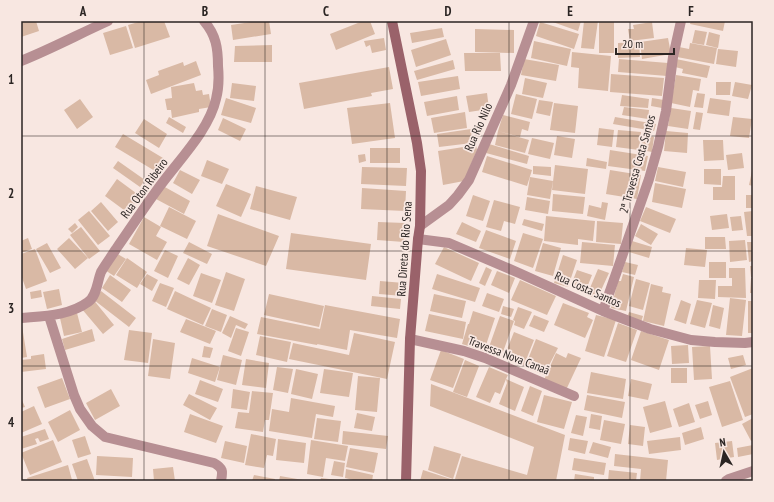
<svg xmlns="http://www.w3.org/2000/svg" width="774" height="502" font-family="'PT Sans Narrow',sans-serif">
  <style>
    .building { fill: #d9b9a5 }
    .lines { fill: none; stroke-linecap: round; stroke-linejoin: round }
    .street { stroke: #b78f93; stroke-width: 10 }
    .secondary { stroke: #9a626a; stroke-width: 10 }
    .grid { fill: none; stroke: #2b2523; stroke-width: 1; stroke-opacity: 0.55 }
    .labels { text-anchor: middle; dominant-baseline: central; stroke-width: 3.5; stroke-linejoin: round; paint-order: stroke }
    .street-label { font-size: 12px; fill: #2b2523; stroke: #f8e7e1 }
    .neatline { fill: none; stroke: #2b2523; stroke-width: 1.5 }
    .grid-label { font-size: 13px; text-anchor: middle; font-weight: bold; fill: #2b2523 }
  </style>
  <rect width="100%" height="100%" fill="#f8e7e1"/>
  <path class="building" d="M21 21H36L39 31 21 37Z
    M142 21H164L170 37 135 48 128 25Z
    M257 21H269L271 34 233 40 231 25Z
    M363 21H370L375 34 336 50 330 34Z
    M550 21H581L578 31Z
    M584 21H598L594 49 581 48Z
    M599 21H614V53H599Z
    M691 21H725L723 31 690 24Z
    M540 22 579 34 574 49 536 36Z
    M652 22 654 38 630 41 628 29H634L633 25Z
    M126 26 133 48 110 55 103 33Z
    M442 28 444 37 412 43 410 33Z
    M475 29 514 30V53L475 52Z
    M695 30 707 32 704 45 692 43Z
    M709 32 720 35 718 48 706 45Z
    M384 38 386 50 372 53 370 45 366 47 364 41Z
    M668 38 671 54 642 59 640 42Z
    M446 39 451 55 416 67 411 50Z
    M534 41 571 49 567 66 531 58Z
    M639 42 640 57 618 58V43Z
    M690 43 717 48 714 64 677 57 679 47 689 49Z
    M272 45V62H234L235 46Z
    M718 49 738 51 736 67 716 64Z
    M572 52 611 56 608 91 578 88 579 68 571 67Z
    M464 53H500L501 71H465Z
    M524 59 559 65 556 81 521 75Z
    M619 59 668 63 667 76 618 72Z
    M676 59 710 66 707 78 682 73 683 69 675 67Z
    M453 60 455 69 417 80 414 71Z
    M196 61 201 75 151 94 146 80 159 75 158 71 183 62 184 66Z
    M389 67 393 89 371 93 372 96 304 109 299 83Z
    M611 74 664 78 662 96 610 92Z
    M676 75 701 79 699 91 693 90 690 107 671 103Z
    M458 76 460 89 421 96 418 82Z
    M525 78 547 83 543 98 522 94Z
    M716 82H731L730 95H716Z
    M735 82 752 85 748 99 732 96Z
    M194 83 196 91 202 90 203 95 209 94 211 107 199 109V112L172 118 171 110H167L165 99 172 98 171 87Z
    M232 83 256 86 254 101 230 98Z
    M487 93 489 109 469 112 466 96Z
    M697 93 705 94 703 108 694 107Z
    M516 94 537 99 532 119 511 114Z
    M622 95 649 99 648 108 620 106Z
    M457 96 459 110 427 116 424 102Z
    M226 98 256 108 251 123 221 115Z
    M652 98 664 100 662 108 651 106Z
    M710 98 731 101 729 116 707 113Z
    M80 99 93 117 77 129 64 110Z
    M539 100 553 102 550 116 536 113Z
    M390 103 395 138 352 144 347 108Z
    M554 103 578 106 575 133 550 130Z
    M624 107 649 110 648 119 622 115Z
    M671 108 691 111 688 129 668 126Z
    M465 112 467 128 434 133 431 118Z
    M696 112 703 113 700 130 693 129Z
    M503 115 530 122 528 131 522 129 520 137 498 131Z
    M169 117 186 127 183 133 166 123Z
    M615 117 656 124 654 131 613 124Z
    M733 117 752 119 749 138 730 136Z
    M223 118 246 129 240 141 218 130Z
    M144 119 167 134 159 148 135 133Z
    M599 128 614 130 612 147 597 145Z
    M471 129 472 143 439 147 437 134Z
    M618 130 641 132 639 150 616 147Z
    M498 131 529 140 525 153 495 145Z
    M666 131 688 133 687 153 664 151Z
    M123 134 163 158 155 171 115 147Z
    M643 135 654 137 652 152 641 150Z
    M557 136 575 139 572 158 554 155Z
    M532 138 554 143 550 159 528 154Z
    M703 140H723L724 160 704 161Z
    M489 144 529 156 527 164 486 153Z
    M476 145 477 150 464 181 443 185 438 151Z
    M370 148H400V163H370Z
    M610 150 648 156 645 171 608 166Z
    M742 153 744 168 728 170 726 155Z
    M365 154 366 161 359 163 358 155Z
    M487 156 532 170 527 186 482 172Z
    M587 158 607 162 606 169 586 166Z
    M207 160 229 169 222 184 201 176Z
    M118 161 145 180 140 187 113 168Z
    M555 165 588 169 585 194 552 190Z
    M533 166 551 167V176L533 174Z
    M362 167 407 168 406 186 361 184Z
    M658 167 686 172 683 187 655 181Z
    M704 169H721V185L704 184Z
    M180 170 200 180 192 194 173 183Z
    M610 170 641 175 637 199 606 194Z
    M752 171H753V186L749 185Z
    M723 176H735V200H713V187H722Z
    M530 177 553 181 550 199 527 195Z
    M117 179 140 196 128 213 105 196Z
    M655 183 686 189 682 208 652 202Z
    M226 184 251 194 241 217 216 206Z
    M163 186 190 201 184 214 156 199Z
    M256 186 297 197 290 220 250 209Z
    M362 188 406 191 405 211 361 209Z
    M553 194 585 197 583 214 552 211Z
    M473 195 490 201 483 221 466 216Z
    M746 195H753V208H746Z
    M527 197 550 201 548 214 525 210Z
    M494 200 520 207 515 224 504 221 501 231 486 227Z
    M101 202 118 222 108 231 91 211Z
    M602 202 608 203 605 220 587 216 589 205 601 208Z
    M169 207 196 221 187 239 160 226Z
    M646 207 676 219 670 233 640 221Z
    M89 211 110 236 98 245 78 220Z
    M753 211V236H747L744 212Z
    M218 214 279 236 266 266 207 246Z
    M727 214 729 228 712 230 710 216Z
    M546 216 595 221 593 241 578 239V245L544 241Z
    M741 216 743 230 732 231 730 217Z
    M144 217 161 227 156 236 167 242 157 260 129 244Z
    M524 219 544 224 542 231 522 225Z
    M597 221 623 223 621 244 596 242Z
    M378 222 405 223 404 242 377 240Z
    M462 222 481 231 476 242 456 234Z
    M75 223 78 227 72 233 68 229Z
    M641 224 658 234 651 245 635 236Z
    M81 227 100 251 89 259 70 235Z
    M486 230 516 241 510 259 479 248Z
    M291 233 371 244 366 280 286 269Z
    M523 233 543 239 533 268 514 261Z
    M705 237H725L726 249H705Z
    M28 238 32 249 21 253V241Z
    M69 238 88 258 75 269 57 249Z
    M745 240 747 260 730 262 729 241Z
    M632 241 652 247 649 258 629 252Z
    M189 242 212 254 207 264 183 253Z
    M582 242 615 245 613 266 580 263Z
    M747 242H753V261L749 262Z
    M47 243 61 268 50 273 36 249Z
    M543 243 561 248 553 276 535 271Z
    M444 247 479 263 471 281 435 264Z
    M686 248 707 250 705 267 684 265Z
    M35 249 47 281 26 289 21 275V254Z
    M165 250 178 256 168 278 154 271Z
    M116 253 126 259 114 276 105 270Z
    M563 255 577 260 568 287 554 283Z
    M127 258 147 272 137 288 116 275Z
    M188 258 200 265 189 285 177 279Z
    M625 262 638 265 635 275 622 272Z
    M709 262H726V278H709Z
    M750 266H753V277H751Z
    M486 267 492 270 485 286 479 283Z
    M729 268H745L746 298 718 297V286H732V278H729Z
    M598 269 609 273 597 299 587 295Z
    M577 270 592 275 586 290 571 285Z
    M497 271 515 278 509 293 491 285Z
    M226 272 245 279 234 311 215 305Z
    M201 273 221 280 212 303 193 296Z
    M147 274 158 280 152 291 140 284Z
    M437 274 480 288 475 302 432 289Z
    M623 274 634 277 626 311 611 308 618 281H621Z
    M110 275 131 290 122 302 102 288Z
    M751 278H753V293H750Z
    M636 279 650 283 643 310 629 306Z
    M520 280 556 296 547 315 511 300Z
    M699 280H716L715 299 698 298Z
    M380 281 404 283 403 296 379 294Z
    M160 283 174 288 166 307 152 301Z
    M651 284 663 287 662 292 671 294 664 326 643 321Z
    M59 289 62 305 47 309 43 292Z
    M41 290 42 297 31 299 30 292Z
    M101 291 136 318 129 327 94 300Z
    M175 291 211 308 203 325 167 309Z
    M487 293 504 299 499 312 482 306Z
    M269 294 324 306 319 327 264 315Z
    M434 294 466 301 462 318 430 311Z
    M372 296 401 299 400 309 371 306Z
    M92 298 114 325 103 334 81 308Z
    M730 298 746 300 742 336 726 335Z
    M681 300 691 304 686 324 674 320Z
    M697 300 712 303 705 328 690 324Z
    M748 301H753V333H748Z
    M563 303 589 313 587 317 593 320 585 338 554 325Z
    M325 305 400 319 397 338 350 330 347 350 317 344Z
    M713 305 724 308 720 329 709 326Z
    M503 306 514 309 511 317 501 314Z
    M518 307 532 312 524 329 514 325 515 321 513 320Z
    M212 309 227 315 221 332 205 326Z
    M473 311 495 318 484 351 462 344 468 324H469Z
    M629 312 643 316 641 322 627 318Z
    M77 313 82 332 64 336 60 318Z
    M429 314 466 322 463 339 425 331Z
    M534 315 549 321 544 332 529 326Z
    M596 315 616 320 604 357 585 351Z
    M230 316 248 324 245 329 236 325 231 338 222 333Z
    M500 316 514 321 503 352 489 347Z
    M261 317 320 329 317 345 257 334Z
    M186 319 216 331 210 344 180 332Z
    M618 323 637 330 626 362 607 356Z
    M21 326H22L27 357 21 358Z
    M236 328 249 332 241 356 228 351Z
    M92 329 95 341 65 350 62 339Z
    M129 330 152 333 148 363 124 360Z
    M641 331 669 340 659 370 631 360Z
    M514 332 534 340 524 365 504 357Z
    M354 333 395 342 387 379 289 359 293 343 349 355Z
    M260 336 291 342 287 362 256 355Z
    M153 339 175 343 170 379 148 376Z
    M536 339 558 348 544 375 525 367Z
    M688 345 689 363 672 364 671 346Z
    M204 346 213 348 210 358 202 357Z
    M710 346 712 379 694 380 692 347Z
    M441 350 464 359 453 388 430 380Z
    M556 353 566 358 568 353 581 358 566 390 544 380Z
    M44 354 46 369 21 372V360L31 359V356Z
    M223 355 242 360 236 385 217 380Z
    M743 355 746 365 731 369 728 358Z
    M192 358 220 367 215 382 188 373Z
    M246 359 269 363 266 388 242 385Z
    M465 360 479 366 467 397 453 392Z
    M277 367 293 369 288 393 273 390Z
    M489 367 508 375 506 379 524 387 515 411 499 404 507 383 506 379 500 394 495 392 490 403 476 397Z
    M671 368H687V383H671Z
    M753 368V414L745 417 730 377Z
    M296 369 318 374 312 399 291 394Z
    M324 369 353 373 349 397 320 393Z
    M591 372 626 379 623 399 587 393Z
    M358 376 380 378 377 412 355 410Z
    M62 378 70 399 45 408 37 387Z
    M631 379 652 384 648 400 628 396Z
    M200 380 223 389 218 402 195 394Z
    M730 381 743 420 722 427 709 387Z
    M431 384 565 435 556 481H462L455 479 462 456 527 475 534 447 430 406Z
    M530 386 542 391 533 416 521 411Z
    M111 389 120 406 95 420 86 403Z
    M233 389 250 392 247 410 231 408Z
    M252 391 273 393 269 420H265L263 432 235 428 238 412 249 413Z
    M189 394 217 408 210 420 183 405Z
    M544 395 572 402 564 429 537 422Z
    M587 395 625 402 622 418 584 410Z
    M21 398 25 407 21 408Z
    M291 398 335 406 333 417 316 414 312 438 269 431 272 409 289 412Z
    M665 401 672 427 650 433 643 407Z
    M708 401 712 415 700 419 695 405Z
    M689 403 695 422 679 427 673 409Z
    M34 406 42 424 21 433V412Z
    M70 410 80 430 58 442 48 422Z
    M357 413 375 417 372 431 354 428Z
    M190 414 223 426 216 443 184 432Z
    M591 414 602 416 600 430 589 428Z
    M576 415 587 417 583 436 571 433Z
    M317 418 341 421 338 442 314 439Z
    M753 418V440L751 441 742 424Z
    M604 420 625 424 621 444 600 440Z
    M630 425 645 427 643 446 628 444Z
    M701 427 704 439 685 445 682 433Z
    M45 429 49 439 40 442 38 438 35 439 37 444 21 449V437Z
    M343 431 388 436 386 449 342 444Z
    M251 434 276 439 273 456 267 455 264 468 245 465Z
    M85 436 91 454 78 458 72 440Z
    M680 437 681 450 649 454 647 441Z
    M570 438 588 441 585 454 568 450Z
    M278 439 306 443 304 463 276 460Z
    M53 440 62 462 30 475 21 453Z
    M311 440 348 446 345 461 326 458 323 477 307 474Z
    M225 441 247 446 244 463 221 458Z
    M732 441 734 457 717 460 715 443Z
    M593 442 611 447 608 458 589 453Z
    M753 445V454L738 457 737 448Z
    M434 446 461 454 453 479 428 470Z
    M350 448 378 453 374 473 346 467Z
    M615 454 668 460 666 481H640L641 469 614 466Z
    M97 456 133 458 132 477 96 475Z
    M574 458 606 463 604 475 572 470Z
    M87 459 95 481H78L72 464Z
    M334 461 345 463 343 477 331 475Z
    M68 465 72 480 68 481H28L27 478Z
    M173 467 175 481H154L153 469Z
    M346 469 373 475 372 481H357L345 478Z
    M423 470 457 481H420Z
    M609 470 637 473 636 481H608Z
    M575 474 594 477V481H574Z
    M254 475 275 479V481H252Z
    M280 476 303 480V481H279Z
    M321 478 337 480V481H320Z
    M98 479H135V481H98Z"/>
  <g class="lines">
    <path class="street" d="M21 61C51 49 79 34 108 21
      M420 226 449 205 458 195 469 180 511 85 534 21
      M418 239 449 243 519 273 603 311 650 329 691 340 715 342 745 343 753 342
      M603 311 649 179 658 147 666 111 673 57 681 21
      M49 316 74 395 80 409 92 426 105 437 214 463C223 468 223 471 221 481
      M21 318C43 316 69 316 88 302 97 296 97 282 101 272 105 265 111 257 116 249 130 229 143 209 157 190 176 163 209 131 216 99 219 88 219 77 218 66 218 48 216 35 204 21
      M410 339 464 351 485 358 574 396
      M726 481 729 479 753 471"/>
    <path class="secondary" d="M392 21 417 143 421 171 420 226 418 239 410 339 406 481"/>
  </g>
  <path class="grid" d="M144 21V481M265 21V481M387 21V481M509 21V481M630 21V481M21 136H753M21 251H753M21 366H753"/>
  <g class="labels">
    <g class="street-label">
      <text transform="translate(478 127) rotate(-66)">Rua Rio Nilo</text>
      <text transform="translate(637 164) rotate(-74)">2ª Travessa Costa Santos</text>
      <text transform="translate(144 188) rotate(-54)">Rua Oton Ribeiro</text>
      <text transform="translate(404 249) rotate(-86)">Rua Direta do Rio Sena</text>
      <text transform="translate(588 289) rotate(24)">Rua Costa Santos</text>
      <text transform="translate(509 355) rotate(21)">Travessa Nova Canaã</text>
    </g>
  </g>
  <rect width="774" height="502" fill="none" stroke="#f8e7e1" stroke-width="44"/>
  <g transform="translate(724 452) rotate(351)" stroke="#f8e7e1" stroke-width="3" paint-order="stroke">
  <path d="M0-3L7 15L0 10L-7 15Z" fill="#2b2523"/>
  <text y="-6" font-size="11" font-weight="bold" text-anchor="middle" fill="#2b2523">N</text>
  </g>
  <path d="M616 48v6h58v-6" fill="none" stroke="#2b2523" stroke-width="2"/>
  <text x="622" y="48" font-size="12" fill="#2b2523" stroke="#f8e7e1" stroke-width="3" paint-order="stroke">20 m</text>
  <rect x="22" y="22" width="730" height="458" class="neatline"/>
  <g class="grid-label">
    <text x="83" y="16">A</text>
    <text x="205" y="16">B</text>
    <text x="326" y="16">C</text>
    <text x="448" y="16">D</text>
    <text x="570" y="16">E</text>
    <text x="691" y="16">F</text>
    <text x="11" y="84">1</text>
    <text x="11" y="198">2</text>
    <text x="11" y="313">3</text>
    <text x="11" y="427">4</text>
  </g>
</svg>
